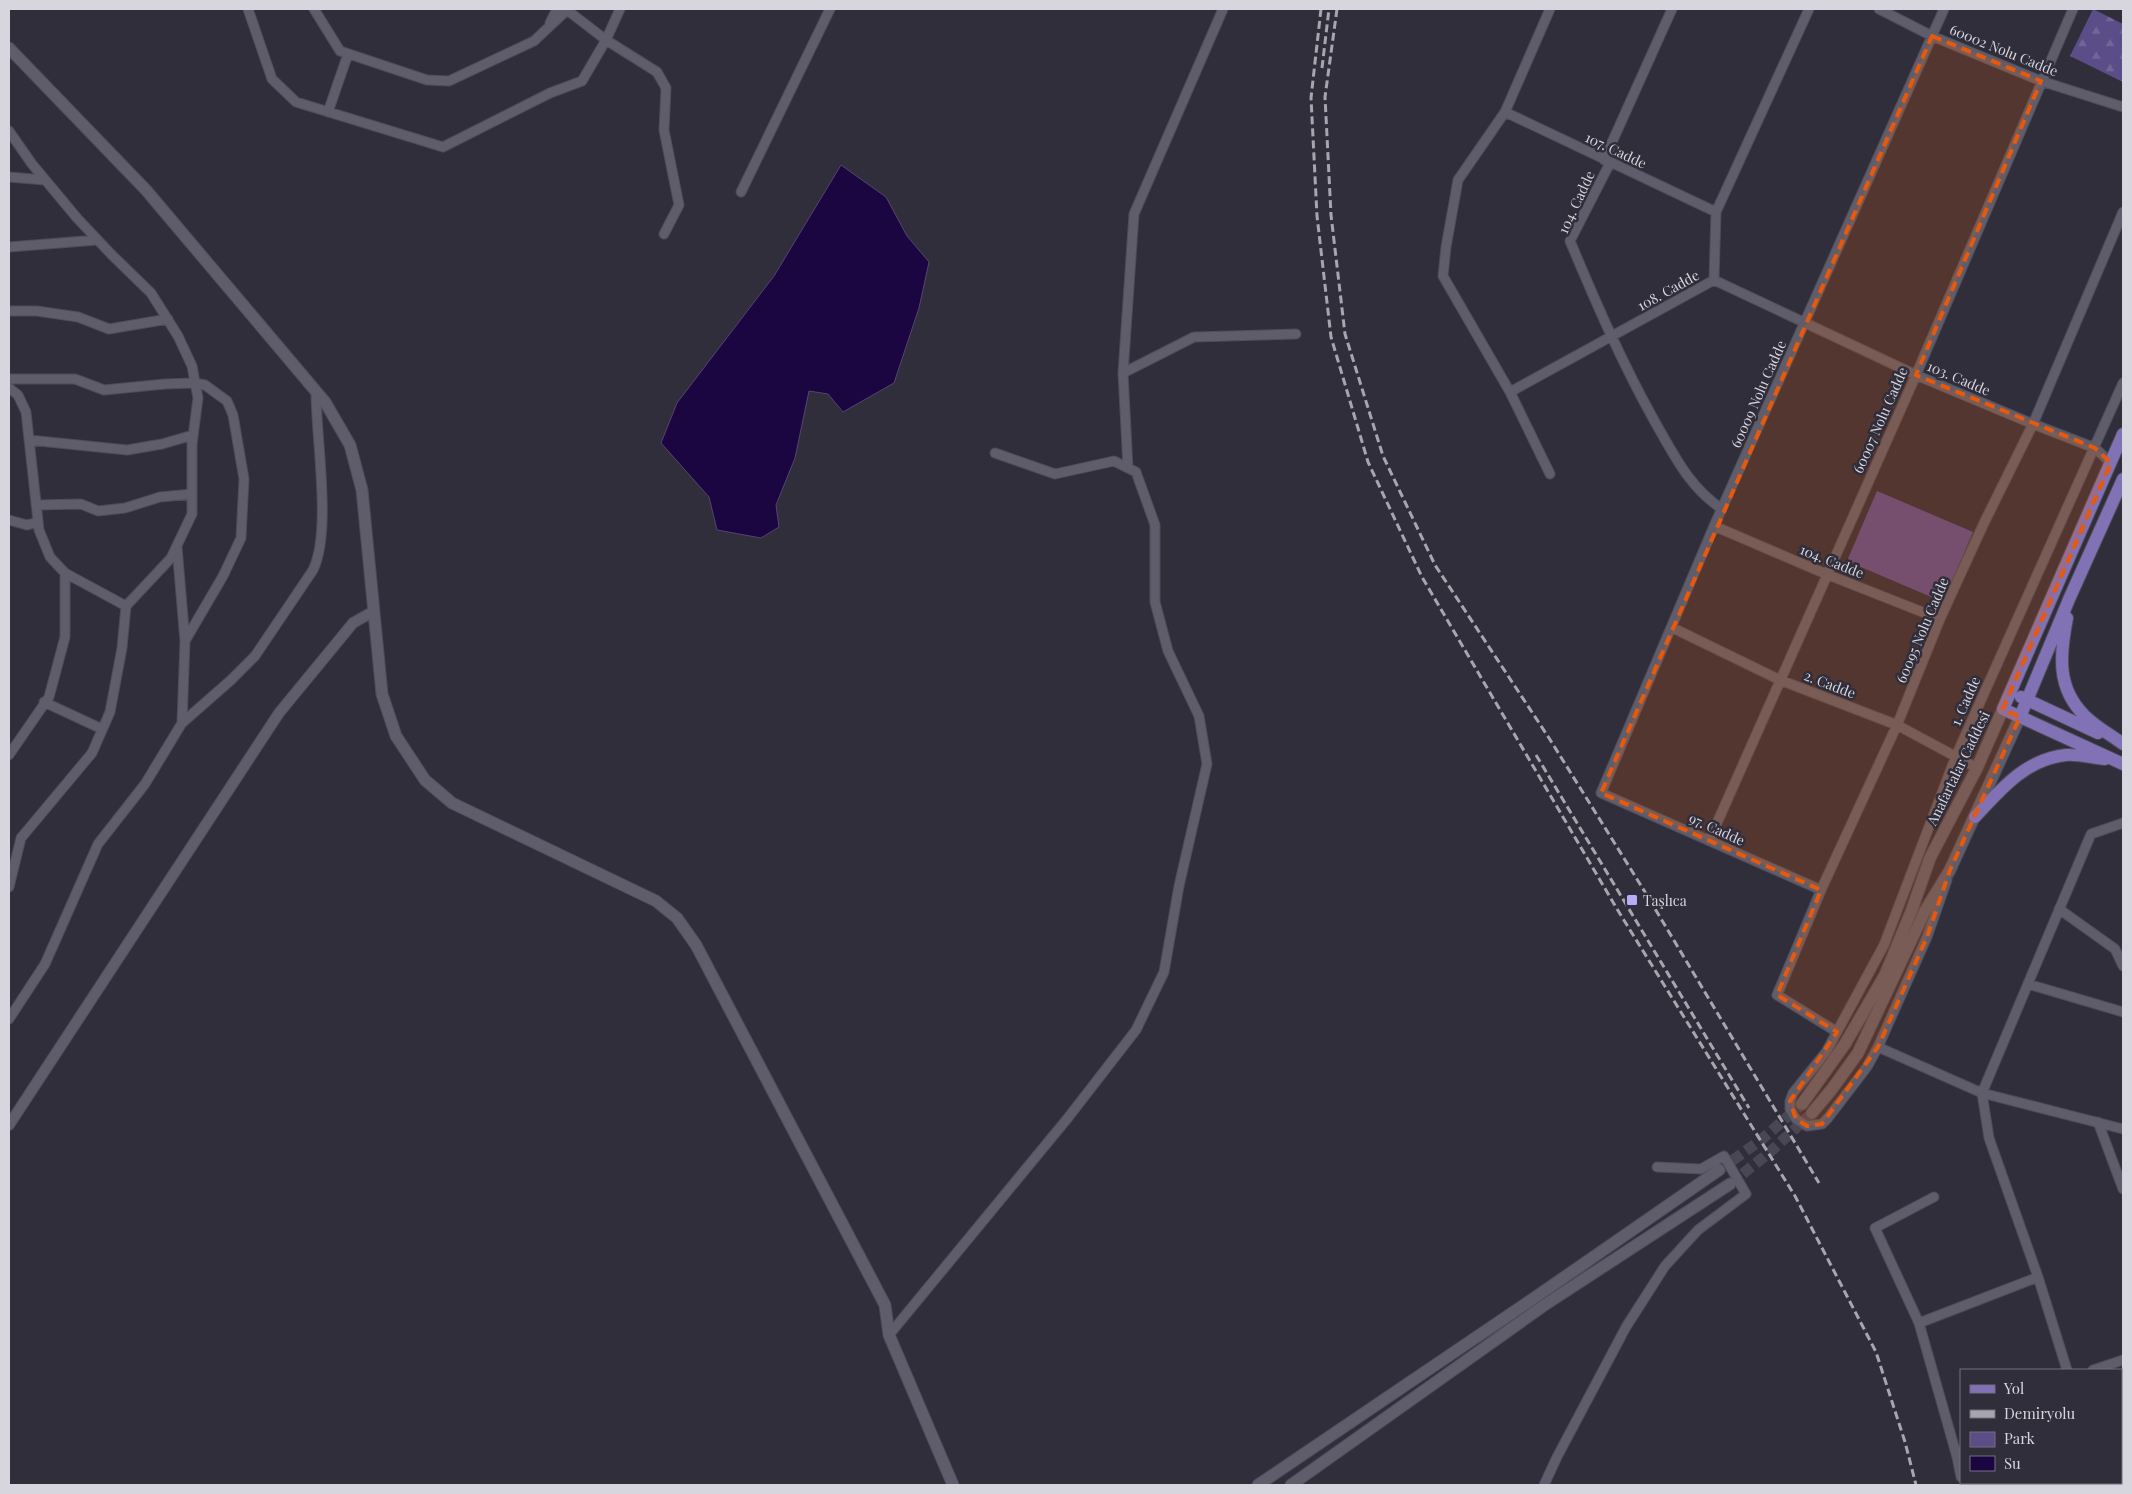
<svg xmlns="http://www.w3.org/2000/svg" width="2132" height="1494" font-family="'Playfair Display',serif">
  <style>
    .green { fill: #5a4d88 }
    .forest { fill: url(#forest-firs) }
    .water { fill: #1c0641; stroke: #544470 }
    .lines { fill: none; stroke-linecap: round; stroke-linejoin: round }
    .secondary-tunnel { stroke: #494753; stroke-width: 11; stroke-dasharray: 11 5.5; stroke-linecap: butt }
    .minor-casing { stroke: #4d4c57; stroke-width: 11 }
    .tertiary-casing { stroke: #4d4c57; stroke-width: 12 }
    .secondary-casing { stroke: #4d4c57; stroke-width: 13 }
    .primary-casing { stroke: #4d4c57; stroke-width: 14 }
    .minor { stroke: #5f5d6b; stroke-width: 9 }
    .tertiary { stroke: #5f5d6b; stroke-width: 10 }
    .secondary { stroke: #5f5d6b; stroke-width: 11 }
    .primary { stroke: #8171b5; stroke-width: 12 }
    .rail { stroke: #a7a6af; stroke-width: 3; stroke-dasharray: 8 4; stroke-linecap: butt }
    .marked { fill: #e8590c; fill-opacity: 0.2; stroke: #e8590c; stroke-width: 4; stroke-dasharray: 10 6; stroke-linejoin: round }
    .poi-dot { fill: #b9abf7; stroke: #302e3b; stroke-width: 2 }
    .labels { text-anchor: middle; dominant-baseline: central; stroke-width: 5; stroke-linejoin: round; paint-order: stroke }
    .street-label { font-size: 14px; fill: #d7d6de; stroke: #302e3b }
    .poi-label { font-size: 14px; fill: #d7d6de; stroke: #302e3b; text-anchor: start }
  </style>
  <defs>
    <pattern id="forest-firs" width="22" height="20" patternUnits="userSpaceOnUse" patternTransform="scale(1.25)"><rect width="22" height="20" fill="#5a4d88"/><path d="M5 1l3.5 6h-7zM16 11l3.5 6h-7z" fill="#716698"/></pattern>
  </defs>
  <rect width="100%" height="100%" fill="#302e3b"/>
  <path class="green" d="M1877 491 1973 532 1943 602 1847 561Z"/>
  <path class="forest" d="M2093 9 2123 24V82L2070 56Z"/>
  <path class="water" d="M841 165 886 197 907 236 929 262 919 308 894 383 843 412 828 394 809 391 795 458 776 505 779 527 761 538 717 530 709 497 661 443 677 403 774 276Z"/>
  <g class="lines">
    <path class="secondary-tunnel" d="M1719 1170 1761 1140 1802 1104
      M1730 1184 1770 1152 1812 1113"/>
    <g class="minor-casing">
      <path id="minor" d="M248 9 272 79 296 102 443 147 550 93 582 81 606 40 567 10 534 41 449 81 427 80 340 51 314 9
        M620 9 606 40 657 72 666 88 664 130 679 205 664 234
        M1550 9 1505 112 1458 180 1446 247 1443 276 1510 392 1550 474
        M1879 9 1932 36 2041 81 2123 107
        M550 23 557 9
        M328 112 348 54
        M1505 112 1716 212
        M9 131 32 164 77 218 111 254 151 293 178 336 192 366 198 398 192 444V514L171 558 126 606 122 648 110 712 92 753 21 838 9 887
        M1604 160 1672 9
        M1610 163 1570 241C1596 303 1622 363 1655 422 1674 455 1689 487 1722 509
        M9 177 45 180
        M741 192 830 9
        M9 247 97 240
        M1714 280 1916 375 2033 424 2095 448 2111 463
        M9 311H37L78 317 109 329 168 319
        M1123 373 1134 214 1223 9
        M9 379H75L104 390 165 384 195 383 205 385 227 401 233 415 244 479 241 538 223 576 185 641 182 723
        M9 388 18 395 26 412 39 530 50 557 65 573 126 606
        M1510 392 1714 280 1716 212 1809 9
        M29 440 127 450 162 444 193 435
        M1128 468 1123 373 1194 337 1296 334
        M36 505 81 504 98 511 125 508 160 497 192 494
        M9 520 27 525 38 522
        M1714 526 1826 574 1940 619
        M177 547 185 641
        M1673 628 1780 680 1897 725 1977 768
        M44 702 102 729
        M9 755 49 697 65 637V573
        M1709 841 1916 375 2073 9
        M1947 880 1927 937 1878 1047 1867 1067 1828 1118 1822 1124 1807 1126 1796 1119 1790 1109V1101L1793 1093 1826 1052 1884 945 1956 756 2123 383
        M1821 890 1601 793 1714 526 1944 9
        M2059 909 2115 949 2123 966
        M2028 984 2123 1012
        M9 1019 45 964 98 844 145 784 182 723 231 680 255 656 313 570C332 531 316 439 316 392
        M1837 1032 1777 995 1821 890 1897 725 1940 619 1984 523 2033 424 2123 212
        M1878 1047 1982 1093 2123 1129
        M2098 1122 2123 1189
        M1934 1197 1875 1228 1919 1323 1957 1457 1961 1477
        M1919 1323 2038 1277
        M889 1335 1067 1119 1136 1030 1164 972 1179 886 1207 764 1199 716 1168 651 1155 602V525L1136 472 1114 461 1055 474 995 453
        M2067 1370 2038 1277 1989 1138 1982 1093 2091 834 2123 823
        M2093 1370 2123 1360
        M2092 1483V1485
        M1544 1485 1557 1457 1626 1327 1665 1266 1698 1230 1746 1194 1724 1156 1701 1169 1657 1167"/>
    </g>
    <g class="tertiary-casing">
      <path id="tertiary" d="M9 1125 279 713 353 623 374 611"/>
    </g>
    <g class="secondary-casing">
      <path id="secondary" d="M9 48 146 190 325 402 350 445 362 490 382 694 396 736 425 780 452 803 656 901 677 918 696 945 885 1305 889 1335 953 1485
        M1802 1104 1845 1044 1885 975 1911 912 1930 858 1977 768 2003 709
        M1812 1113 1832 1089 1858 1053 1925 911 1950 870 2020 717
        M1258 1485 1540 1294 1719 1170
        M1291 1485 1546 1304 1730 1184"/>
    </g>
    <g class="primary-casing">
      <path id="primary" d="M2123 434 2003 709 2123 764
        M2067 618C2060 654 2056 688 2085 716 2096 727 2111 735 2123 744
        M2021 697 2098 733
        M2020 717 2070 597 2123 479
        M1975 817C2001 789 2026 759 2066 755 2078 754 2093 758 2105 759"/>
    </g>
    <use href="#minor" class="minor"/>
    <use href="#tertiary" class="tertiary"/>
    <use href="#secondary" class="secondary"/>
    <use href="#primary" class="primary"/>
    <path class="rail" d="M1321 9 1311 98 1317 216 1331 337 1368 462 1422 577 1617 909 1795 1196 1876 1352 1905 1442 1916 1485
      M1337 9 1325 97 1331 215 1345 334 1383 456 1435 565 1549 738 1645 892 1819 1183
      M1322 68 1329 9
      M1536 755 1749 1108"/>
  </g>
  <path class="marked" d="M1932 36 2041 81 1916 375 2095 448 2111 463 2003 709 2020 717 1950 870 1927 937 1878 1047 1822 1124 1807 1126 1796 1119 1790 1101 1837 1032 1777 995 1821 890 1601 793Z"/>
  <rect class="poi-dot" x="1626" y="894" width="12" height="12" rx="2.5"/>
  <g class="labels">
    <g class="street-label">
      <text transform="translate(2004 50) rotate(22)">60002 Nolu Cadde</text>
      <text transform="translate(1616 150) rotate(25)">107. Cadde</text>
      <text transform="translate(1576 202) rotate(-65)">104. Cadde</text>
      <text transform="translate(1668 290) rotate(-29)">108. Cadde</text>
      <text transform="translate(1959 378) rotate(23)">103. Cadde</text>
      <text transform="translate(1758 394) rotate(-66)">60009 Nolu Cadde</text>
      <text transform="translate(1880 420) rotate(-66)">60007 Nolu Cadde</text>
      <text transform="translate(1832 561) rotate(22)">104. Cadde</text>
      <text transform="translate(1922 630) rotate(-67)">60095 Nolu Cadde</text>
      <text transform="translate(1830 684) rotate(21)">2. Cadde</text>
      <text transform="translate(1965 701) rotate(-66)">1. Cadde</text>
      <text transform="translate(1958 768) rotate(-64)">Anafartalar Caddesi</text>
      <text transform="translate(1717 829) rotate(24)">97. Cadde</text>
    </g>
    <g class="poi-label">
      <text x="1643" y="900">Taşlıca</text>
    </g>
  </g>
  <rect width="2132" height="1494" fill="none" stroke="#d7d6de" stroke-width="20"/>
  <rect x="1960" y="1369" width="162" height="115" fill="#302e3b" stroke="#73717c"/>
  <rect x="1970" y="1385" width="25" height="8" fill="#8171b5" stroke="#73717c"/>
  <text x="2004" y="1394" font-size="15" fill="#d7d6de">Yol</text>
  <rect x="1970" y="1410" width="25" height="8" fill="#a7a6af" stroke="#73717c"/>
  <text x="2004" y="1419" font-size="15" fill="#d7d6de">Demiryolu</text>
  <rect x="1970" y="1432" width="25" height="15" fill="#5a4d88" stroke="#73717c"/>
  <text x="2004" y="1444" font-size="15" fill="#d7d6de">Park</text>
  <rect x="1970" y="1456" width="25" height="15" fill="#1c0641" stroke="#73717c"/>
  <text x="2004" y="1469" font-size="15" fill="#d7d6de">Su</text>
</svg>
